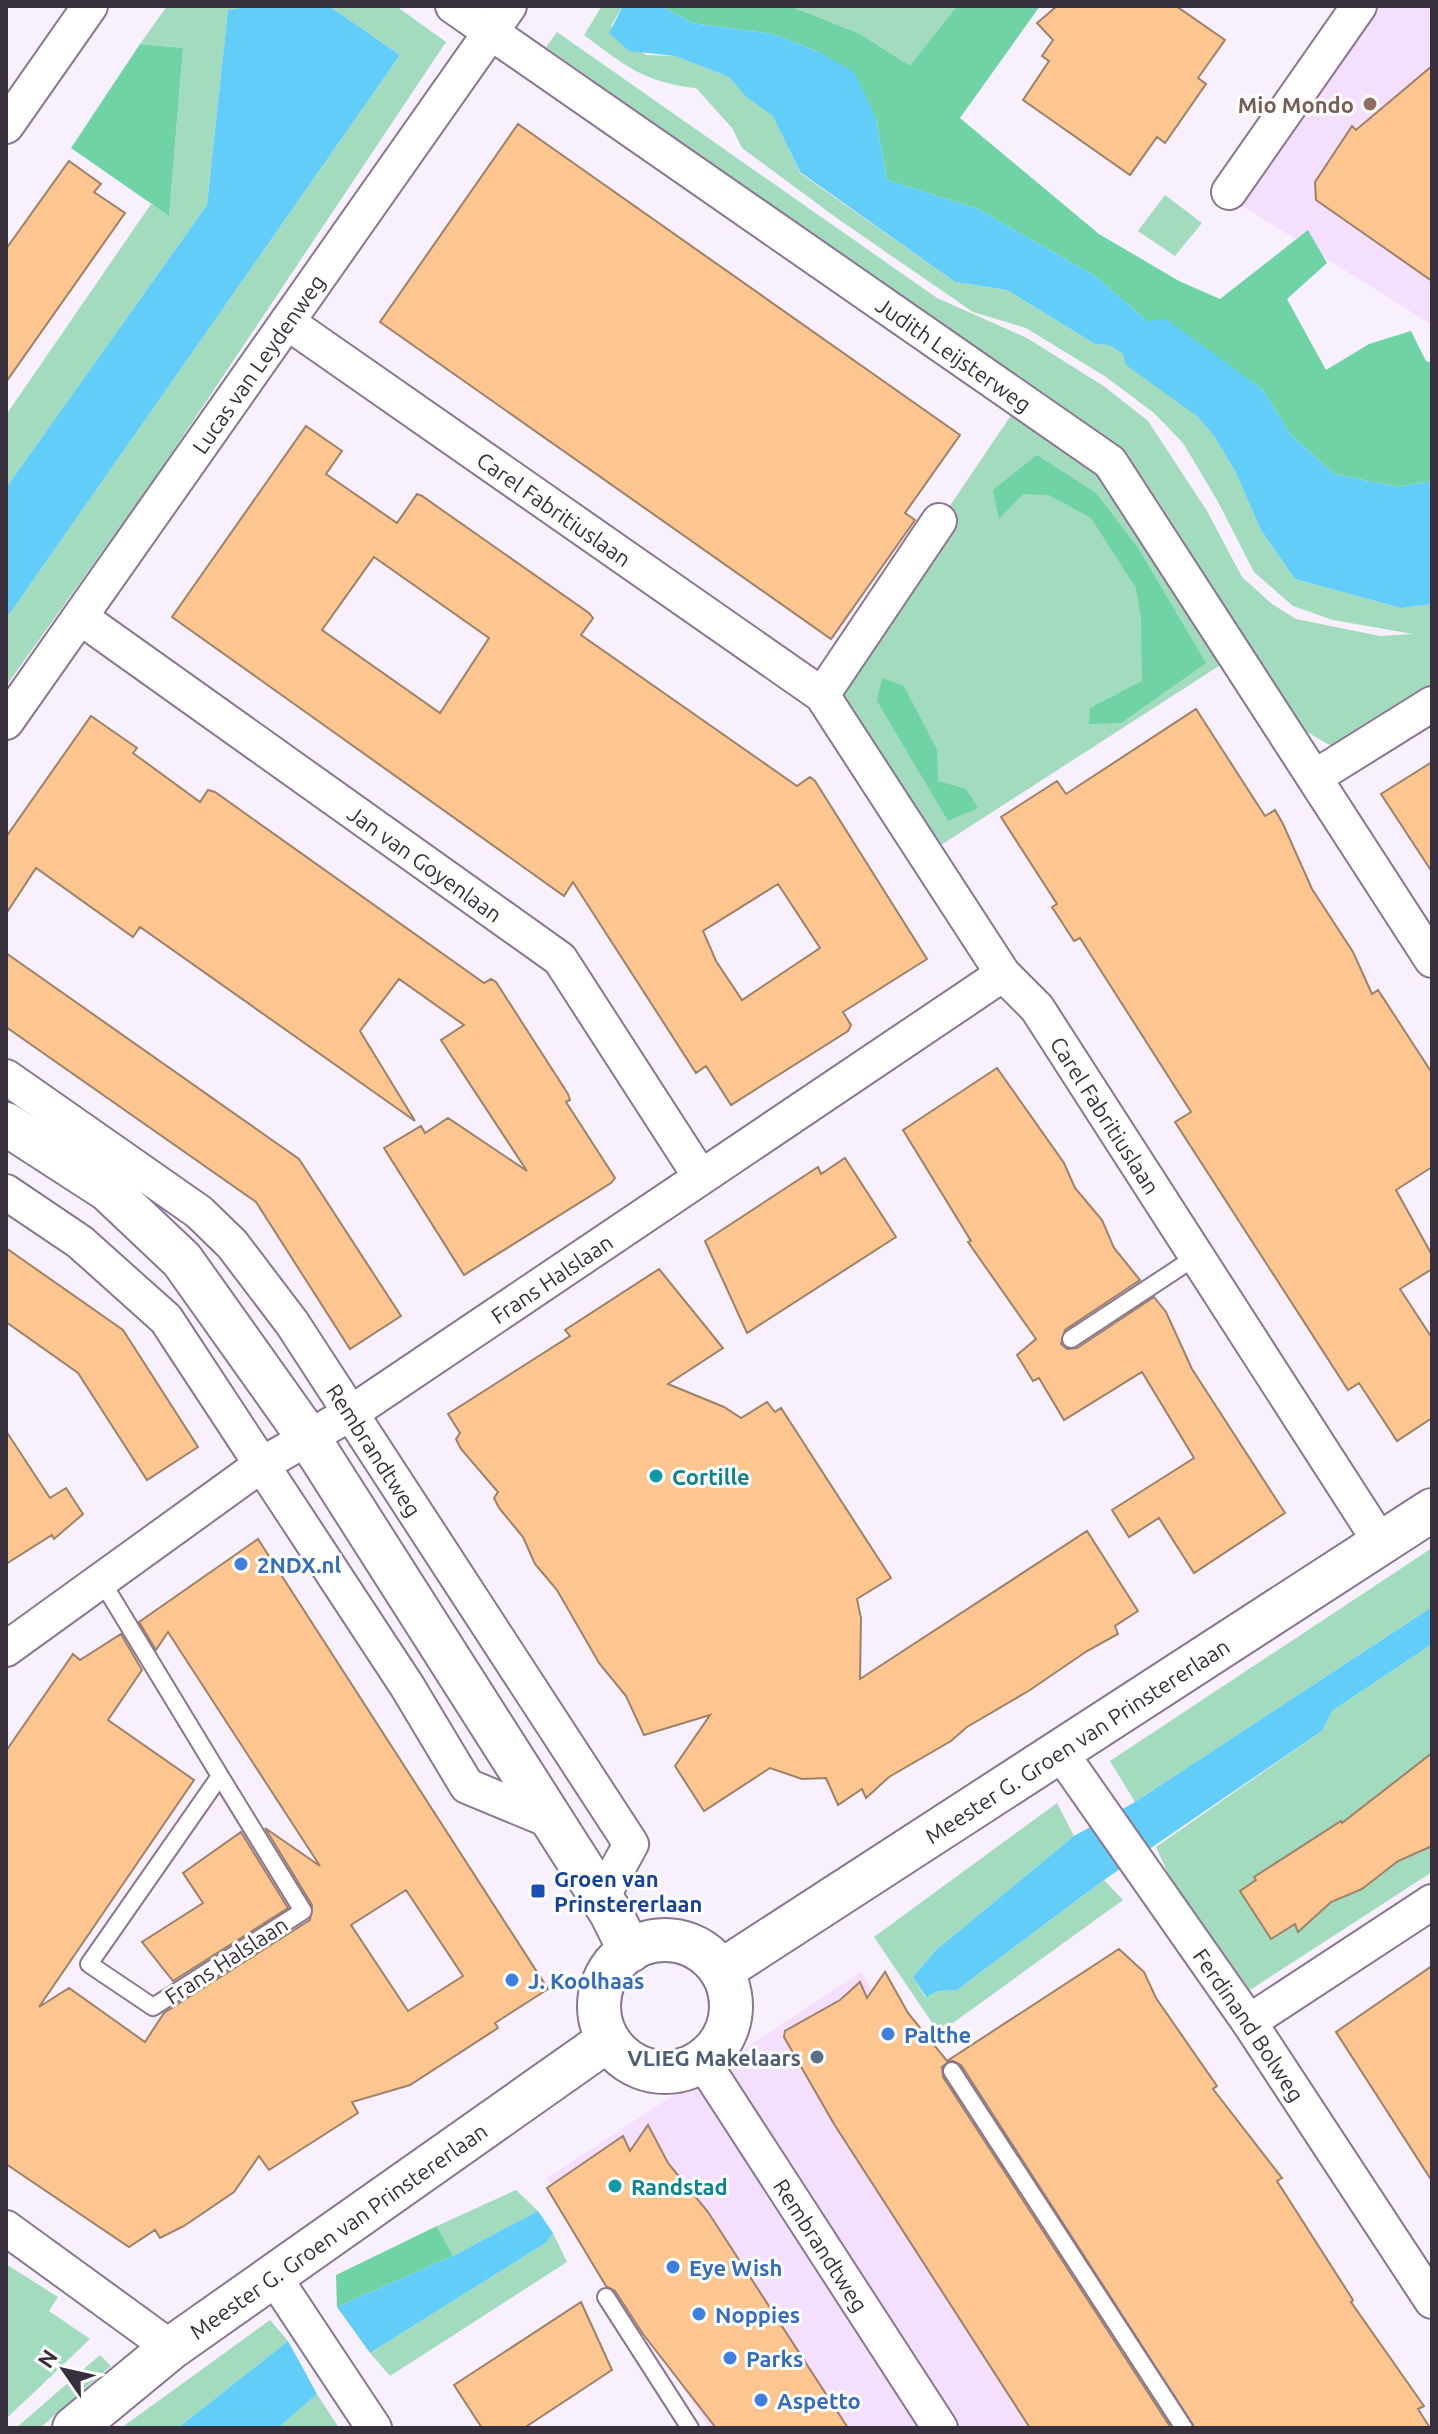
<svg xmlns="http://www.w3.org/2000/svg" width="1438" height="2434" font-family="Ubuntu,sans-serif">
  <style>
    .built { fill: #f5dfff }
    .green { fill: #a2dbbe }
    .forest { fill: #6fd3a5 }
    .water { fill: #62cdf9 }
    .building { fill: #fdc691; stroke: #9d8168; stroke-width: 2; fill-rule: evenodd }
    .lines { fill: none; stroke-linecap: round; stroke-linejoin: round }
    .service-casing { stroke: #8a7693; stroke-width: 20 }
    .minor-casing { stroke: #8a7693; stroke-width: 38 }
    .tertiary-casing { stroke: #8a7693; stroke-width: 46 }
    .service { stroke: #fff; stroke-width: 16 }
    .minor { stroke: #fff; stroke-width: 34 }
    .tertiary { stroke: #fff; stroke-width: 42 }
    .education-dot { fill: #8d6e63; stroke: #fff; stroke-width: 3 }
    .culture-dot { fill: #0f9aa8; stroke: #fff; stroke-width: 3 }
    .shop-dot { fill: #3f7fe0; stroke: #fff; stroke-width: 3 }
    .transit-dot { fill: #1a4fb4; stroke: #fff; stroke-width: 3 }
    .service-dot { fill: #5c6f8a; stroke: #fff; stroke-width: 3 }
    .labels { text-anchor: middle; dominant-baseline: central; stroke-width: 6; stroke-linejoin: round; paint-order: stroke }
    .education-label { font-size: 22px; font-weight: bold; fill: #785e54; stroke: #fff; text-anchor: end }
    .street-label { font-size: 22px; fill: #382f3c; stroke: #fff }
    .culture-label { font-size: 22px; font-weight: bold; fill: #0d838f; stroke: #fff; text-anchor: start }
    .shop-label { font-size: 22px; font-weight: bold; fill: #366cbe; stroke: #fff; text-anchor: start }
    .transit-label { font-size: 22px; font-weight: bold; fill: #164399; stroke: #fff; text-anchor: start }
    .service-label { font-size: 22px; font-weight: bold; fill: #4e5e75; stroke: #fff; text-anchor: end }
  </style>
  <rect width="100%" height="100%" fill="#f9f0fd"/>
  <path class="built" d="M1380 6H1432V325L1238 203Z
    M861 1972 1149 2428H709L547 2178Z"/>
  <path class="green" d="M167 6H255L228 11 207 205 6 488V415L151 204 169 215 183 48 140 44Z
    M329 6H396L446 42 157 475 6 686V619L400 55Z
    M602 6H623L611 26 646 55 675 56 729 77 745 96 773 115 800 173 955 282 1007 290 1095 344 1109 345 1123 354 1197 416 1214 436 1235 471 1261 530 1295 579 1401 608 1432 604V685L1333 747 1302 729 1162 507 1124 453 546 47 557 32 937 298 1027 338 1105 387 1148 421 1207 511 1242 577 1272 604 1296 619 1380 636 1413 634 1333 620 1293 606 1254 572 1217 500 1183 443 1154 413 1106 377 1026 328 973 312 838 219 742 148 732 128 696 88C645 83 624 65 584 35Z
    M790 6H957L910 67 858 33Z
    M1165 195 1202 223 1175 256 1138 231Z
    M1022 399 1097 450 1236 655 924 856 822 695Z
    M1432 1548V1607L1135 1802 1110 1761Z
    M1432 1644V1872L1250 1990 1170 1878 1156 1847 1322 1731 1332 1711Z
    M1057 1803 1074 1836 936 1950 913 1977 925 1997 938 1991 957 1990 1104 1880 1123 1900 939 2033 874 1937Z
    M516 2190 538 2211 453 2256 437 2226Z
    M553 2233 567 2262 390 2376 370 2353 547 2242Z
    M6 2264 58 2297 49 2311 90 2339 6 2419Z
    M270 2320 288 2341 178 2428H121Z
    M100 2355 111 2366 40 2428H16Z
    M317 2394 339 2428H278Z"/>
  <path class="forest" d="M661 6H790L858 33 910 66 957 6H1040L960 118 1099 234 1179 281 1220 299 1308 230 1327 263 1287 299 1326 370 1369 344 1411 331 1426 361 1432 363V481L1398 487 1334 474 1291 435 1262 389 1216 357 1147 321 1095 276 978 209 887 180 876 119 819 52 773 34 692 23Z
    M140 44 183 48 169 216 71 148Z
    M1037 455 1096 493 1138 548 1206 663 1121 723 1089 724 1090 708 1142 681 1141 618 1136 588 1091 518 1049 495 1023 494 999 519 993 490Z
    M882 678 904 686 937 750 938 781 966 789 978 808 948 821 877 701Z
    M437 2226 453 2256 337 2307 336 2275Z"/>
  <path class="water" d="M255 6H329L400 55 6 619V488L207 205 228 10Z
    M623 6H661L692 23 773 34 819 52 855 73 876 119 887 180 978 209 1095 276 1147 321 1166 319 1262 389 1291 435 1334 474 1398 487 1432 481V604L1401 608 1295 579 1261 530 1235 471 1214 436 1197 416 1126 365 1123 354 1109 345 1095 344 1007 290 955 282 800 172 773 116 745 96 729 77 675 56 629 51 609 33Z
    M1432 1607V1644L1332 1711 1322 1731 1104 1880 957 1990 938 1991 926 1997 913 1977 936 1950 1074 1836 1135 1802Z
    M538 2211 553 2233 547 2242 370 2353 337 2307 453 2256Z
    M288 2341 317 2394 278 2428H178Z"/>
  <path class="building" d="M1057 6H1176L1225 40 1198 78 1206 84 1165 143 1157 137 1130 175 1023 100 1049 61 1042 56 1053 40 1037 23Z
    M1432 66V281L1316 200 1315 182 1352 126 1356 130Z
    M518 124 960 435 905 513 915 520 831 639 380 322Z
    M69 161 101 184 94 192 125 213 6 382V249Z
    M306 426 342 451 326 474 397 523 417 494 422 496 589 613 593 618 581 635 797 786 810 777 815 781 927 959 843 1012 851 1025 848 1031 731 1105 706 1066 696 1073 573 882 564 896 172 617ZM374 557 489 638 440 713 322 630ZM778 884 820 948 742 1000 716 961 703 931Z
    M1196 709 1265 816 1275 810 1283 824 1312 889 1353 952 1372 994 1378 990 1432 1073V1167L1396 1190 1432 1255V1269L1400 1289 1432 1338V1418L1397 1441 1359 1383 1348 1390 1175 1122 1191 1112 1080 938 1074 941 1052 907 1057 904 1001 817 1057 781 1066 794Z
    M91 716 137 748 133 753 200 802 208 790 215 792 484 983 491 979 496 982 568 1094 570 1100 566 1102 615 1178 611 1183 464 1275 384 1148 421 1126 425 1133 448 1118 527 1171 441 1040 464 1025 399 979 360 1031 415 1121 140 927 133 937 36 868 6 914V837Z
    M1432 762V872L1381 794Z
    M6 953 299 1159 401 1316 350 1349 256 1202 6 1027Z
    M997 1068 1064 1163 1075 1188 1102 1220 1114 1248 1140 1280 1065 1330 1061 1344 1067 1349 1077 1348 1154 1297 1166 1312 1192 1369 1285 1513 1194 1573 1159 1518 1129 1537 1112 1510 1194 1458 1142 1372 1064 1420 1039 1378 1033 1381 1017 1355 1036 1339 968 1242 971 1241 903 1130Z
    M845 1158 896 1237 747 1333 705 1241 818 1167 821 1174Z
    M6 1248 123 1330 198 1447 147 1480 78 1373 6 1322Z
    M659 1269 723 1348 668 1384 724 1407 741 1418 767 1402 775 1412 781 1408 891 1578 857 1599 861 1618 860 1679 1087 1531 1138 1611 1115 1626 1118 1634 1087 1651 1030 1690 967 1727 951 1741 889 1777 866 1798 862 1789 838 1805 826 1778 802 1779 770 1768 704 1811 675 1766 710 1715 644 1735 626 1696 599 1663 557 1590 535 1564 523 1537 499 1508 494 1498 498 1492 461 1449 456 1439 460 1433 448 1414 570 1336 565 1330Z
    M6 1431 50 1498 66 1488 83 1514 54 1539 52 1535 6 1564Z
    M258 1539 548 1989 495 2023 498 2028 410 2085 352 2102 358 2113 269 2170 259 2156 234 2192 184 2226 160 2238 155 2230 129 2247 6 2164V1751L73 1654 80 1660 121 1634 142 1670 108 1720 194 1780 39 2007 69 1988 145 2042 164 2013 310 1920 312 1905 265 1828 320 1866 168 1632 156 1650 139 1622ZM406 1890 463 1976 408 2011 351 1925Z
    M1432 1753V1846L1398 1861 1362 1889 1331 1902 1298 1932 1295 1924 1271 1939 1240 1891 1256 1880 1254 1877 1341 1821 1342 1823Z
    M241 1832 288 1908 173 1981 142 1942 203 1903 183 1873Z
    M1119 1949 1144 1972 1156 1998 1217 2086 1213 2089 1282 2178 1277 2181 1353 2300 1351 2302 1424 2406 1418 2409 1430 2428H1195L961 2065 951 2060 942 2067 943 2077 1171 2428H1030L834 2124 784 2037 785 2031 840 2000 860 1982 867 1998 885 1972 908 2013 947 2061Z
    M1432 1966V2181L1336 2032Z
    M648 2125 668 2163 708 2212 848 2428H716L643 2334 615 2291 606 2286 547 2188 623 2136 630 2151Z
    M581 2302 612 2370 524 2428H482L454 2385Z"/>
  <g class="lines">
    <g class="service-casing">
      <path id="service" d="M1071 1339 1197 1256
        M101 1580C168 1691 235 1801 303 1911L153 2007 89 1964 220 1776
        M952 2071 1184 2428
        M606 2297 690 2428"/>
    </g>
    <g class="minor-casing">
      <g id="minor">
        <path id="s1" d="M453 6 1110 462 1432 960"/>
        <path d="M6 126 90 6"/>
        <path d="M1229 192 1359 6"/>
        <path id="s2" d="M287 322 822 695 1003 974 1037 1008 1381 1543"/>
        <path id="s3" d="M80 617 560 959 700 1176"/>
        <path d="M822 695 939 521"/>
        <path id="s4" d="M6 722 509 6"/>
        <path d="M1315 777 1432 704"/>
        <path id="s5" d="M6 1077 199 1212 232 1244 292 1323 631 1844 601 1899"/>
        <path d="M6 1192 80 1242 166 1319 407 1686 467 1786 549 1820"/>
        <path id="s6" d="M6 1649 261 1465 351 1413 1003 974"/>
        <path id="s7" d="M1060 1752 1249 2022 1432 2301"/>
        <path d="M1249 2022 1432 1902"/>
        <path id="s8" d="M703 2062 940 2428"/>
        <path d="M6 2228 171 2348"/>
        <path d="M272 2274 374 2428"/>
      </g>
    </g>
    <g class="tertiary-casing">
      <g id="tertiary">
        <path d="M6 1124 108 1190 182 1260 310 1440 611 1913 630 1951"/>
        <circle cx="665" cy="2006" r="66"/>
        <path id="s9" d="M721 1971 1432 1510"/>
        <path id="s10" d="M74 2428 171 2348 608 2040"/>
      </g>
    </g>
    <use href="#service" class="service"/>
    <use href="#minor" class="minor"/>
    <use href="#tertiary" class="tertiary"/>
  </g>
  <circle class="education-dot" cx="1370" cy="104" r="8"/>
  <g class="culture-dot">
    <circle cx="656" cy="1476" r="8"/>
    <circle cx="615" cy="2186" r="8"/>
  </g>
  <g class="shop-dot">
    <circle cx="241" cy="1564" r="8"/>
    <circle cx="512" cy="1980" r="8"/>
    <circle cx="888" cy="2034" r="8"/>
    <circle cx="673" cy="2267" r="8"/>
    <circle cx="699" cy="2314" r="8"/>
    <circle cx="730" cy="2358" r="8"/>
    <circle cx="761" cy="2400" r="8"/>
  </g>
  <rect class="transit-dot" x="530" y="1883" width="16" height="16" rx="4"/>
  <circle class="service-dot" cx="817" cy="2057" r="8"/>
  <g class="labels">
    <g class="education-label">
      <text x="1354" y="104">Mio Mondo</text>
    </g>
    <g class="street-label">
      <text stroke="none"><textPath href="#s1" startOffset="610">Judith Leijsterweg</textPath></text>
      <text stroke="none"><textPath href="#s4" startOffset="438">Lucas van Leydenweg</textPath></text>
      <text stroke="none"><textPath href="#s2" startOffset="326">Carel Fabritiuslaan</textPath></text>
      <text stroke="none"><textPath href="#s3" startOffset="424">Jan van Goyenlaan</textPath></text>
      <text stroke="none"><textPath href="#s2" startOffset="1160">Carel Fabritiuslaan</textPath></text>
      <text stroke="none"><textPath href="#s6" startOffset="660">Frans Halslaan</textPath></text>
      <text stroke="none"><textPath href="#s5" startOffset="532">Rembrandtweg</textPath></text>
      <text stroke="none"><textPath href="#s9" startOffset="424">Meester G. Groen van Prinstererlaan</textPath></text>
      <text transform="translate(226 1960) rotate(-33)">Frans Halslaan</text>
      <text stroke="none"><textPath href="#s7" startOffset="332">Ferdinand Bolweg</textPath></text>
      <text stroke="none"><textPath href="#s10" startOffset="330">Meester G. Groen van Prinstererlaan</textPath></text>
      <text stroke="none"><textPath href="#s8" startOffset="218">Rembrandtweg</textPath></text>
    </g>
    <g class="culture-label">
      <text x="672" y="1476">Cortille</text>
      <text x="631" y="2186">Randstad</text>
    </g>
    <g class="shop-label">
      <text x="257" y="1564">2NDX.nl</text>
      <text x="528" y="1980">J. Koolhaas</text>
      <text x="904" y="2034">Palthe</text>
      <text x="689" y="2267">Eye Wish</text>
      <text x="715" y="2314">Noppies</text>
      <text x="746" y="2358">Parks</text>
      <text x="777" y="2400">Aspetto</text>
    </g>
    <g class="transit-label">
      <text x="554" y="1878">Groen van<tspan x="554" dy="25">Prinstererlaan</tspan></text>
    </g>
    <g class="service-label">
      <text x="801" y="2057">VLIEG Makelaars</text>
    </g>
  </g>
  <rect width="1438" height="2434" fill="none" stroke="#382f3c" stroke-width="16"/>
  <g transform="translate(64 2370) rotate(304)" stroke="#ffffff" stroke-width="6" paint-order="stroke">
  <path d="M0-6L14 30L0 20L-14 30Z" fill="#382f3c"/>
  <text y="-12" font-size="22" font-weight="bold" text-anchor="middle" fill="#382f3c">N</text>
  </g>
</svg>
